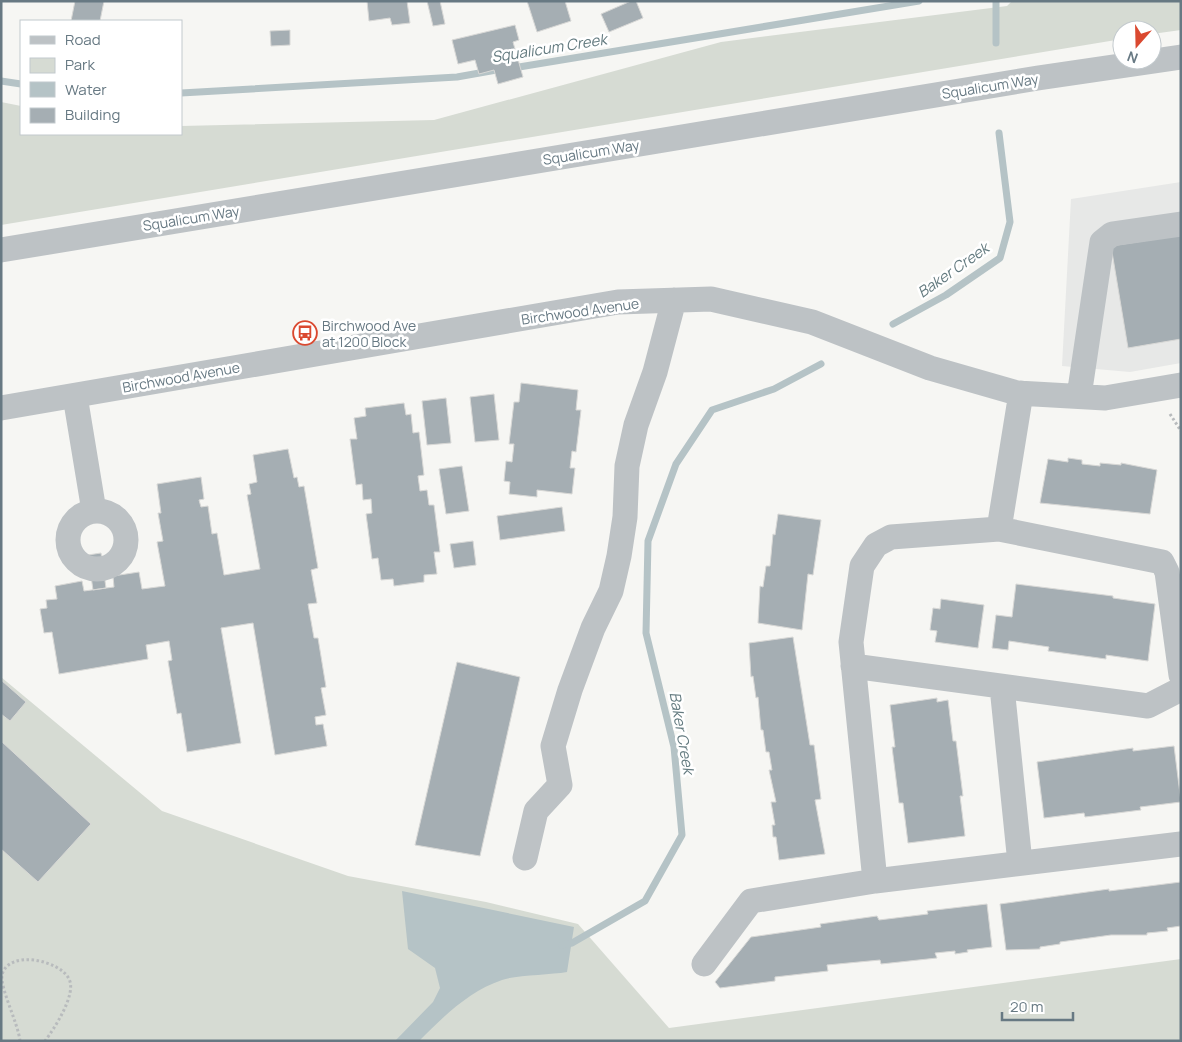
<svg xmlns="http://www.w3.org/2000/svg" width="1182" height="1042" font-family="Manrope,sans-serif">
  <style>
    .built { fill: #e7e8e7 }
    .green { fill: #d6dbd3 }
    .water { fill: #b5c3c6 }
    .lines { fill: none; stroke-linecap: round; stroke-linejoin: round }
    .stream { stroke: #b5c3c6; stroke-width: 7 }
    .building { fill: #a5aeb3; stroke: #d8d8d6 }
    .path { stroke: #b8bbbd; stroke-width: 3; stroke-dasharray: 2.5 2.5; stroke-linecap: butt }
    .minor { stroke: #bdc2c5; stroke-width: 25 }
    .labels { text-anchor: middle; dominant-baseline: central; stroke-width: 5; stroke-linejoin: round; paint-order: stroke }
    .street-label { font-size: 14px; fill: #677983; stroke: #fff }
    .poi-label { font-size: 14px; fill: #677983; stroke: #fff; text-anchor: start }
    .water-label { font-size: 15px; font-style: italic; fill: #637a7f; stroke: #fff }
  </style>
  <rect width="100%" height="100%" fill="#f6f6f3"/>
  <path class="built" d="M1181 182V363L1130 372 1062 366 1071 199Z"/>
  <path class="green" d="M1012 1H1181V30L1152 34V30H1122V39L1 225V102L21 106V134H181V126L434 120 721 42 1007 6Z
    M1 677 162 811 348 876 486 902 578 924 669 1028 1181 959V1041H1Z"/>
  <path class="water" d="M402 891 574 927 567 972C550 975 516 975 502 980 469 991 443 1017 419 1041H395L433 1002 440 988 435 968 408 949Z"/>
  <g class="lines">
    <path class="stream" d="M996 1V43
      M513 68 919 1
      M1 81 21 84
      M181 93 457 77 502 69
      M893 324 946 295 1000 258 1010 222 999 133
      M562 945 572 943 645 901 682 835 674 747 646 633 648 541 676 464 712 410 774 389 821 364"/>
  </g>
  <path class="building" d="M75 1H104L100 21H71Z
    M367 1H407L410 23 392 25 390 18 369 21Z
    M427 1H440L445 24 433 26Z
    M527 1H565L571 21 537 32Z
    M631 1H636L643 18 609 32 601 14Z
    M515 25 519 40 513 42 523 77 498 84 494 70 479 74 475 60 458 64 452 40Z
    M290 30V45L271 46 270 31Z
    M1181 235V339L1128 348 1111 246Z
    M521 383 578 390 576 410H581L576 452 572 451 570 468H575L572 494 537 490V497L509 494 510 482 504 481 506 461 512 462 514 444H509L514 402H519Z
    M494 394 499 440 475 442 470 397Z
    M446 398 451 443 427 445 422 401Z
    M404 403 406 415 411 414 413 433 419 432 424 475 418 476 420 491 427 490 429 505H434L440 552H434L437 574 424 575V582L394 586 393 579 381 580 378 558 372 559 366 514 372 513 371 499 363 500 362 484 356 485 350 439H357L354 418 366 416 365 408Z
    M288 449 294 478 297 477 299 487 304 486 318 568 311 570 317 603 308 604 314 638H318L326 687 321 688 326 715 315 717 316 725 323 724 327 746 275 755 253 623 221 628 241 743 187 752 181 713 177 714 168 661 172 660 169 641 146 645 148 659 59 674 52 632 44 633 40 609 47 608 46 600 57 599 55 586 82 581 84 591 114 587 113 576 139 572 142 589 165 586 157 542 163 541 158 513H161L157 484 201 477 204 499 199 500 201 507 208 506 212 534 217 533 224 575 260 569 247 495 251 494 249 484 257 482 253 455Z
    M1068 458 1082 460V464L1100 466V463L1121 465V463L1157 470 1150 514 1040 503 1048 459 1068 462Z
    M462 466 469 511 446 514 439 469Z
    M562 507 565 531 500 540 497 516Z
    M778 514 821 520 813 575 808 574 802 630 758 623 760 586 763 587 766 566H770L773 534 775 535Z
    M473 541 476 565 454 568 450 544Z
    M101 553 106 588 93 590 88 555Z
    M1016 584 1113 596V598L1155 604 1148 661 1106 655V659L1048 651 1049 647 1009 641 1008 650 992 648 996 615 1012 617Z
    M941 599 984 605 978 648 935 642 937 631 930 630 933 608 940 609Z
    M793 637 810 745H814L821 799 815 800 825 854 779 860 776 837H773L772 825H775L771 802H776L769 770H772L769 752H766L763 730H761L758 697 756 698 753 676 751 677 749 643Z
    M457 662 520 677 480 856 415 845Z
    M1 680 26 702 10 721 1 714Z
    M937 698V702L948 700 953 741H956L963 796H960L965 836 908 843 903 803H899L892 747H895L890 705Z
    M1 741 91 824 38 882 1 849Z
    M1174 746 1181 802 1140 807 1141 810 1085 817 1084 813 1044 818 1037 762 1133 748V751Z
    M1181 882V926L1167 928 1168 931 1147 933V935H1111L1060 942V944L1040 947V949L1006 950 1000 904 1109 889V891Z
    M987 904 992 947 967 950 968 952 955 954V951L935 953 937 958 881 964 880 960 827 965 828 971 775 977V981L720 988 715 982 751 937 821 927 820 924 877 916 879 920 928 914 927 911Z"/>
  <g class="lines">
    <path class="path" d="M1170 414 1181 431
      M20 1041C18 1023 0 988 2 975 8 949 60 960 69 979 77 994 54 1029 45 1041"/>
    <path class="minor" d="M1 250 1038 78 1181 57
      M75 396 94 511
      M1079 396 1102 242 1112 234 1181 224
      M1 408 618 302 711 299 812 322 930 368 1017 393 1105 398 1181 385
      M68 540a29 29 0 1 1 58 0a29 29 0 1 1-58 0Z
      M999 529 1021 393
      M853 666 1148 706 1181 689
      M1002 687 1020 863
      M525 858 536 811 560 785 553 746 570 690 593 628 611 591 619 556 625 517 627 466 636 425 655 372 674 300
      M875 881 851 642 862 566 876 545 891 537 999 529 1162 562 1167 572 1181 675
      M704 964 751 901 875 881 1181 844"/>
  </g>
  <defs>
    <g id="bus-ring" transform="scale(1.25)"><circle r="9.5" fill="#fff" stroke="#da4930" stroke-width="1.5"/><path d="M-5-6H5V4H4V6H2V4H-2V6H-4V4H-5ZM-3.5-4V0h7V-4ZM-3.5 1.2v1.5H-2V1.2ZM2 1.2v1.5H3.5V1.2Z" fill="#da4930"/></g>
  </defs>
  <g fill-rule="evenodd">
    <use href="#bus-ring" x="305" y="333"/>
  </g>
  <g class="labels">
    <g class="street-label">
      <text transform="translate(990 86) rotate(-9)">Squalicum Way</text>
      <text transform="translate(591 152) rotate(-9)">Squalicum Way</text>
      <text transform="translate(191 218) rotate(-9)">Squalicum Way</text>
      <text transform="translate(580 311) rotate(-8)">Birchwood Avenue</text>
      <text transform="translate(181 377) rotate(-10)">Birchwood Avenue</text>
    </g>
    <g class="poi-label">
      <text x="322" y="325">Birchwood Ave<tspan x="322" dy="16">at 1200 Block</tspan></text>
    </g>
    <g class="water-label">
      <text transform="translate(549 48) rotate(-9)">Squalicum Creek</text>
      <text transform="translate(953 270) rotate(-35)">Baker Creek</text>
      <text transform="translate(682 733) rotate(80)">Baker Creek</text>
    </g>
  </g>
  <rect width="1182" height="1042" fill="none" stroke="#677983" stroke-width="5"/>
  <rect x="20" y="20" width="162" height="115" fill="#ffffff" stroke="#c2c9cd"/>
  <rect x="30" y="36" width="25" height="8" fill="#bdc2c5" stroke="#c2c9cd"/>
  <text x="65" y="45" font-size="15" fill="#677983">Road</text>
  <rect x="30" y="58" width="25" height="15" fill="#d6dbd3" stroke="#c2c9cd"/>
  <text x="65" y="70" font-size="15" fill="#677983">Park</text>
  <rect x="30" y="82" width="25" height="15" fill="#b5c3c6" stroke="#c2c9cd"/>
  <text x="65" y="95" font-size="15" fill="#677983">Water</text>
  <rect x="30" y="108" width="25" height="15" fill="#a5aeb3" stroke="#c2c9cd"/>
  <text x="65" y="120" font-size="15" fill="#677983">Building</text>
  <g transform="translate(1137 45) rotate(200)"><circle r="24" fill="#ffffff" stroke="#c2c9cd"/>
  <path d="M0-4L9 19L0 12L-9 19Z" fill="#da4930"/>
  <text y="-8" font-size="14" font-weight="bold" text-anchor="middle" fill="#677983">N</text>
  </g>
  <path d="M1002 1012v8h71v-8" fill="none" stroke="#677983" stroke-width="2.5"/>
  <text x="1010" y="1012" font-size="15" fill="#677983" stroke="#ffffff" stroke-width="4" paint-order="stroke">20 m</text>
</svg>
